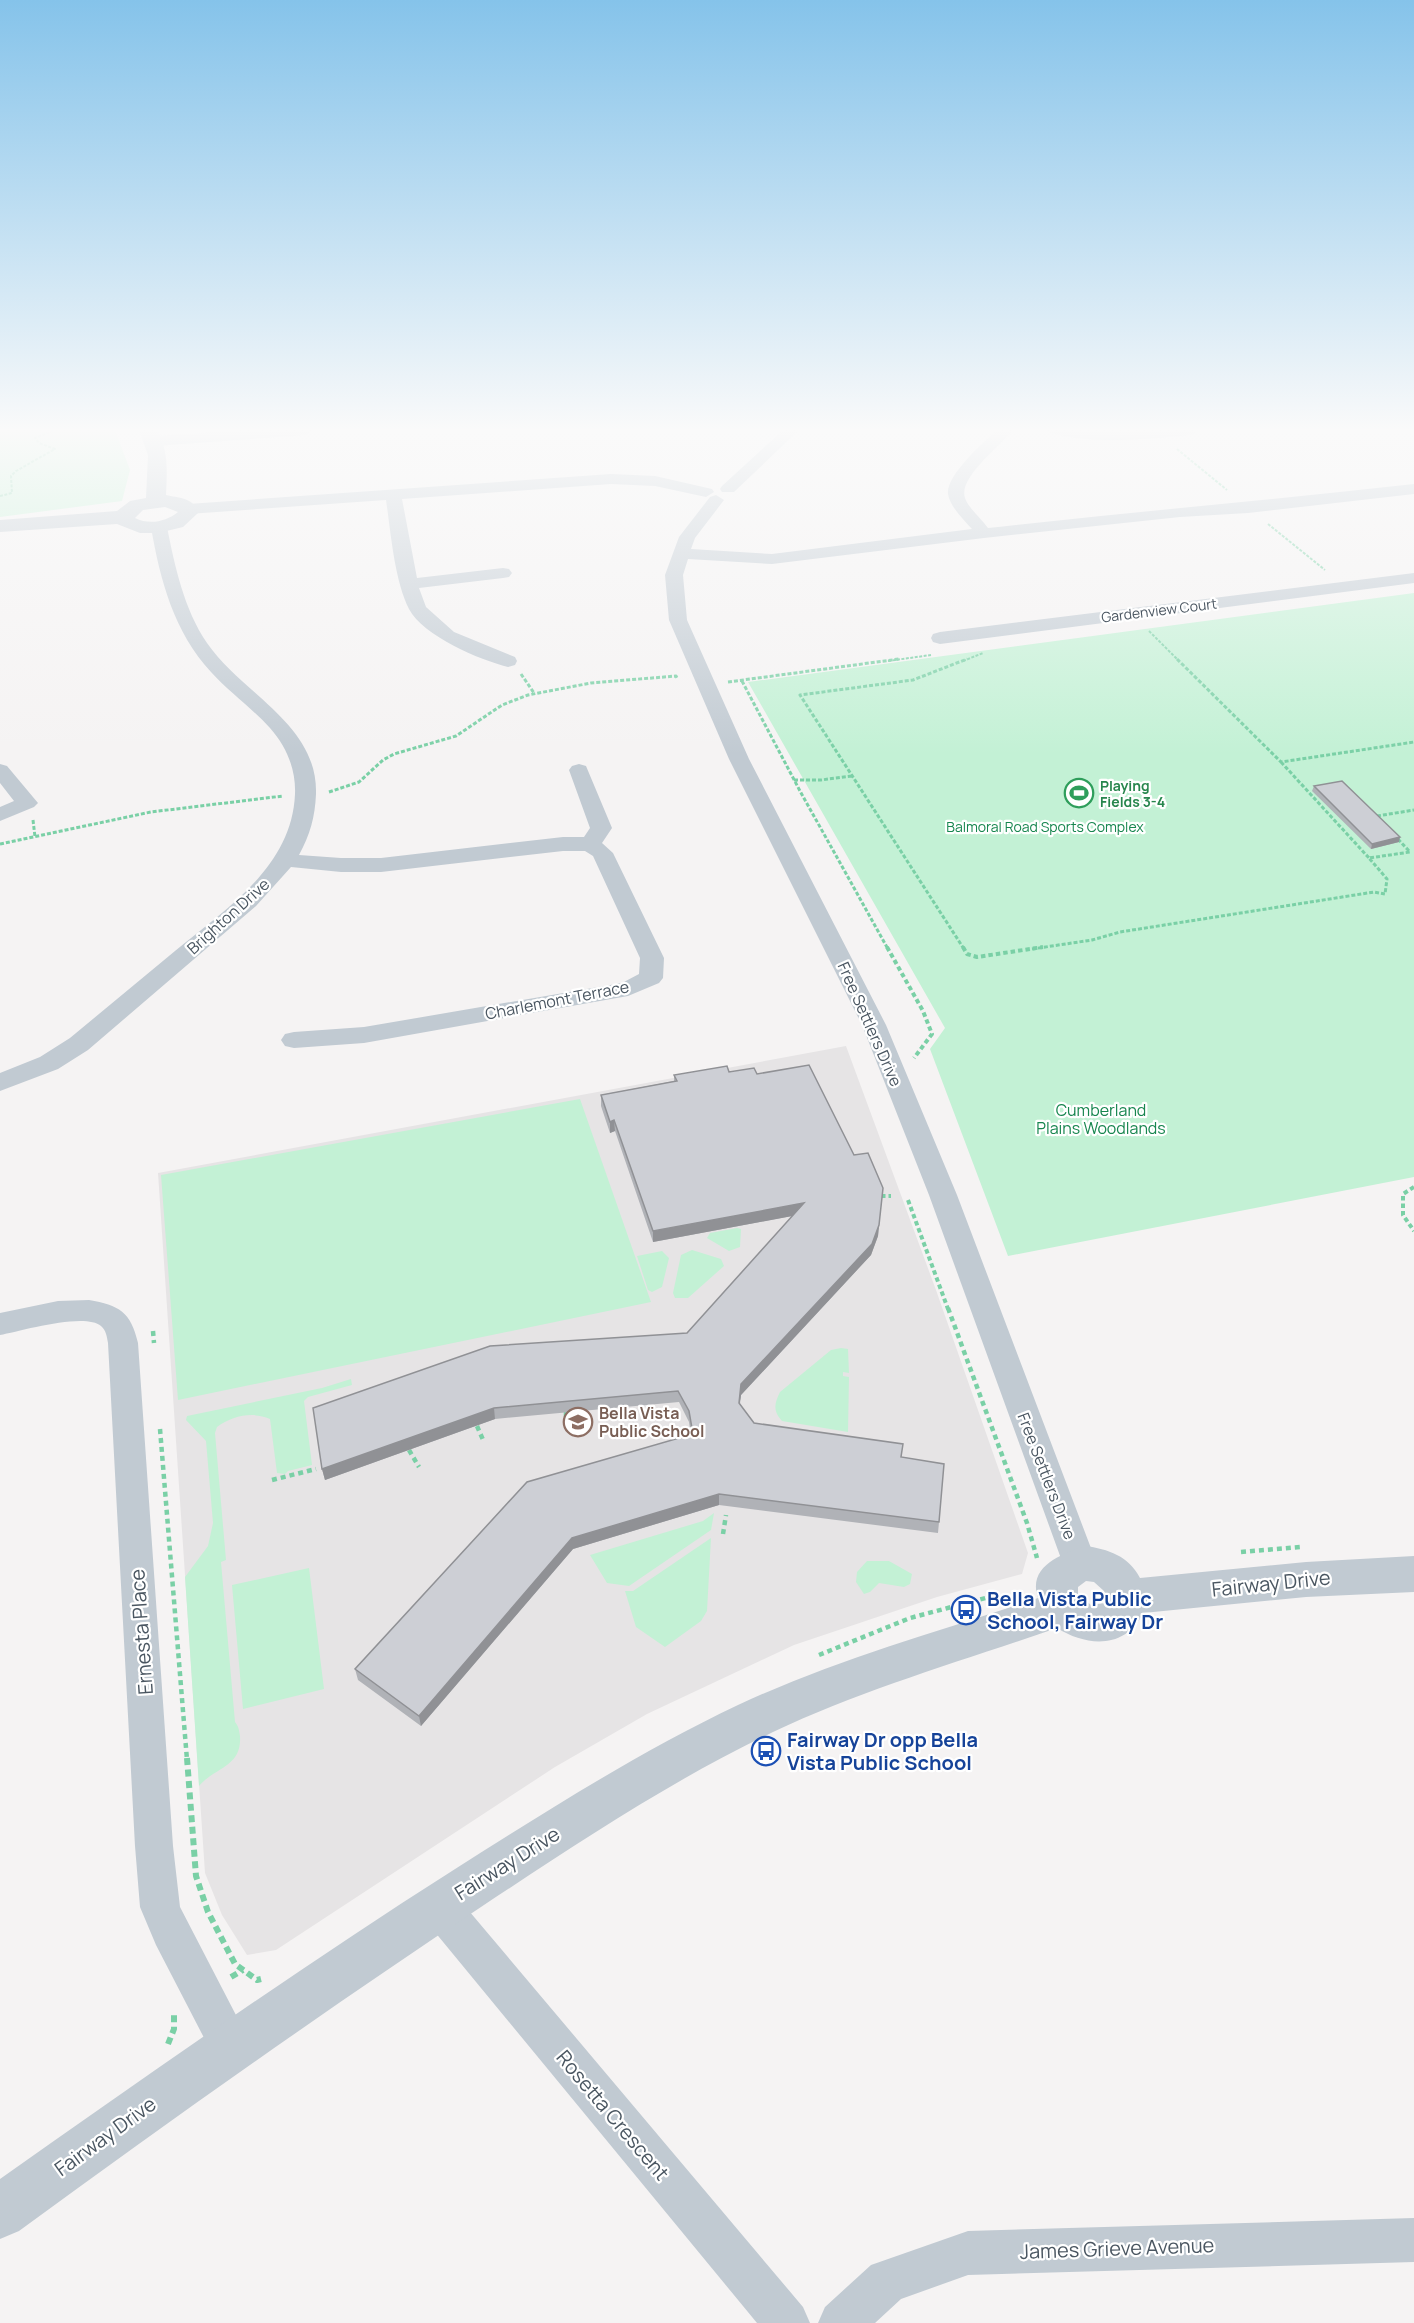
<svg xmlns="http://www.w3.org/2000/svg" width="1414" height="2323" font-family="Manrope,sans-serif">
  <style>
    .education { fill: #e6e4e5 }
    .green { fill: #c3f1d5 }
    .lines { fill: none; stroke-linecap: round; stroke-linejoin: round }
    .path-far4 { stroke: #7ad0a6; stroke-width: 2; stroke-dasharray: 3 1.5; stroke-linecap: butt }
    .path-far3 { stroke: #7ad0a6; stroke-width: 3; stroke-dasharray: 4 2; stroke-linecap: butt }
    .path-far2 { stroke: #7ad0a6; stroke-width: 4; stroke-dasharray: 4.5 3; stroke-linecap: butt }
    .path-far1 { stroke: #7ad0a6; stroke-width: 4.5; stroke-dasharray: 5 4; stroke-linecap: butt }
    .path { stroke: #7ad0a6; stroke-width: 6; stroke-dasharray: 7 4.5; stroke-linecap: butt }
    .minor { fill: #c1cad2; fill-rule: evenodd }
    .tertiary { fill: #c1cad2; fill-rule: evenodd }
    .wall { fill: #b0b2b7 }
    .shaded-wall { fill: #909195 }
    .building { fill: #cdcfd5; stroke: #909195; stroke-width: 1.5 }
    .labels { text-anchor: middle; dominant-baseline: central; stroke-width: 4.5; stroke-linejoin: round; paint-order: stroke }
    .far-street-label { font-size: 14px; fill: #4a5661; stroke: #fff }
    .far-leisure-label { font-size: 14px; font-weight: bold; fill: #27864d; stroke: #fff; text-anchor: start }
    .far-park-label { font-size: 14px; fill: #17864f; stroke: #fff }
    .street-label { font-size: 16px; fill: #4a5661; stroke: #fff }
    .park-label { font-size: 16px; fill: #17864f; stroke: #fff }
    .education-label { font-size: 16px; font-weight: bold; fill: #785e54; stroke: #fff; text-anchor: start }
    .near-street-label { font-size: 20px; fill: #4a5661; stroke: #fff }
    .near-transit-label { font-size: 20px; font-weight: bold; fill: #164399; stroke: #fff; text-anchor: start }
  </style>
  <rect width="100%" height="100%" fill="#f5f3f3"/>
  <path class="education" d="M846 1046 936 1290 1028 1553 1022 1574 937 1597 794 1645 647 1714 555 1767 276 1950 247 1955 222 1915 205 1873 158 1173Z"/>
  <path class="green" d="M7 430H115L130 470 122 501 0 517V432Z
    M1414 593V1177L1008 1256 930 1049 945 1028 748 682Z
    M580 1099 651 1302 178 1400 161 1175Z
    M737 1228 741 1229 740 1247 729 1251 707 1238 710 1233Z
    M692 1250 721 1259 724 1266 688 1298H675L673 1293 681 1255Z
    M662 1251 669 1258 662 1287 652 1292 648 1290 637 1256Z
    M841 1348 848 1349 849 1373 843 1372V1376L849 1377 848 1432 782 1421C773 1411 774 1404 780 1392L831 1350Z
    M351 1379 352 1385 308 1397 304 1401 312 1465 288 1471 285 1474 277 1473 270 1419C253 1411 232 1416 217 1427L215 1433 226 1560 221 1562 235 1722C239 1727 239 1730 240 1736 242 1767 215 1767 199 1786L185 1577 208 1546 213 1523 206 1441 186 1420 187 1416 322 1388Z
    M714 1513 711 1530 629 1586 607 1583 590 1555 703 1521Z
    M711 1538 707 1611 701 1621 665 1647 636 1627 625 1591H633Z
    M867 1561H889L912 1574 910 1584 904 1587 879 1583 870 1592 864 1594 856 1582 857 1572Z
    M309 1568 324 1689 243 1709 232 1585Z"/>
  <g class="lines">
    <path class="path-far4" d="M1177 449 1227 490
      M0 496 12 493 11 476 16 471 55 449 39 443 35 438 55 430
      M1268 524 1325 570
      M1149 631 1179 661
      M888 661 931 655
      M963 661 983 653"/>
    <path class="path-far3" d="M1177 659 1281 762 1414 742
      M521 674 534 693
      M742 681 800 791 888 949
      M728 682 899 659
      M1281 762 1369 858
      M794 780H821L852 776
      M329 792 359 782 383 760 394 754 456 736 502 705 528 695 591 683 676 676 677 678
      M1377 816 1414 810
      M33 820 35 837
      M0 844 151 812 283 796
      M964 949 800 695 913 680 967 659
      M1032 949 1092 940 1120 932 1374 892 1385 894 1387 879 1369 858 1410 852 1396 837"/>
    <path class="path-far2" d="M887 947 923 1011 932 1034 914 1058
      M963 947 967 954 977 957 1043 947
      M1414 1187 1403 1194V1215L1414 1231
      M881 1196H891
      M908 1200 948 1309"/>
    <path class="path-far1" d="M948 1308 1027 1523 1037 1558
      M153 1331 154 1343
      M566 1412V1425
      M477 1426 484 1442
      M160 1429 187 1760
      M409 1450 419 1467
      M272 1480 316 1469
      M723 1534 726 1515
      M1241 1552 1300 1547
      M819 1655 910 1618 993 1596"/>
    <path class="path" d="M187 1758 196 1876 208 1912 235 1964 257 1980 261 1979
      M231 1977 243 1970
      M168 2044 174 2029V2013L176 2012"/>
    <path class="minor" d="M247 430H314L306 435 155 446 147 441 155 436Z
      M783 430H799L734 492H722L720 489 722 486Z
      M997 430H1013C1001 446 958 477 965 498 969 509 981 518 988 528 1130 512 1272 500 1414 484V494L1248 513 1180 517 984 538 772 564 688 559 683 575 687 620 749 759 886 1025 957 1195 1097 1564 1092 1574 1080 1578 1068 1574 1063 1564 929 1195 862 1025 729 759 669 620 665 575 679 537 710 497 716 495 724 500 695 538 691 549 772 554 972 529C964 520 950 507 948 494 946 475 984 442 997 430Z
      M1047 430H1200L1192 435C1146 439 1096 445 1050 433Z
      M611 474 655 476 712 489 714 492 706 497 655 486 611 484 402 499 417 578 503 568 509 569 512 573 509 577 503 578 419 588 426 607 454 632 515 657 517 661 515 665 508 667C480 660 423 636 409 609 394 579 391 533 386 500L188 514 180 509 188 504Z
      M159 522 167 527C175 567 184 609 207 643 242 694 318 724 316 794 315 817 310 835 299 855L341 858H381L563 837H584L590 828 569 770 572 766 579 764 586 766 612 828 602 843 613 853 664 958 663 978 659 983 628 996 364 1043 294 1048 285 1046 281 1040 285 1034 294 1032 364 1027 622 983 639 974 640 958 593 856 585 851H563L381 872H341L291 867 256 906 88 1050 58 1069 0 1091V1073L40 1057 70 1038C105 1009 140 980 175 951 226 909 292 867 295 794 296 770 287 747 270 728 252 708 229 692 211 672 174 632 160 580 151 527Z
      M1414 573V583L940 644 933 642 931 638 933 634 940 632Z
      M0 764 7 766 38 803 34 807 0 821V807L14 801 0 783Z
      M89 1300C119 1305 131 1312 138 1343L173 1846 180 1907 252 2046 246 2061 231 2067 216 2061 156 1945 140 1907 135 1846 108 1343C107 1337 106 1330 101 1326 85 1312 21 1331 0 1335V1313L58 1301Z
      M439 1887 453 1892 803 2307 810 2323H757L425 1920 419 1906 425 1892Z
      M1414 2218V2262L968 2275 901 2299 875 2323H818L825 2307 871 2265 968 2231Z"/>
    <path class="tertiary" d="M139 430H157C169 451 167 472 166 495 179 498 195 498 198 513L183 527 158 533H140L117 524 0 532V520L117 511 130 501 146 498 148 455ZM165 507 178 512C166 522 149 525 135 518L143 510Z
      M1085 1546C1108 1549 1129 1556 1140 1578L1306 1562 1414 1556V1592L1306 1597 1143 1613C1126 1649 1087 1647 1057 1628 962 1661 864 1689 773 1732 670 1781 575 1845 481 1907 324 2011 171 2120 19 2231L0 2239V2179C149 2074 298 1969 452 1871 545 1812 639 1752 738 1705 834 1660 937 1632 1038 1598 1027 1566 1062 1554 1085 1546ZM1086 1581 1094 1582 1104 1591 1105 1603 1091 1605 1078 1594V1587Z"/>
  </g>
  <path class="wall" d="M1314 786 1399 842 1371 849 1312 791Z
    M729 1072 757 1074 854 1155 883 1188 878 1236 871 1255 741 1395 740 1404 754 1423 901 1457 939 1522 938 1533 719 1505 573 1549 421 1726 358 1680 355 1669 691 1435 689 1422 679 1402 495 1419 325 1480 322 1469 687 1333 792 1216 653 1242 615 1131 610 1133 601 1106V1095L674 1081V1075Z"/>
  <path class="shaded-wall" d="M1400 837 1399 842 1371 849 1372 844Z
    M614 1120 615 1131 610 1133V1122Z
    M804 1203 803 1214 653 1242V1231Z
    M879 1225 878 1236 871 1255 741 1395 738 1414 739 1403 741 1384Z
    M494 1408 495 1419 325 1480 322 1469Z
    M719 1494V1505L573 1549 421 1726 419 1716 572 1538Z"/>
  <path class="building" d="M1342 781 1400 837 1372 844 1314 786Z
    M809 1065 854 1155 868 1153 883 1188 879 1225 872 1244 741 1384 739 1403 754 1423 903 1444 901 1457 944 1464 939 1522 719 1494 572 1538 419 1716 355 1669 527 1482 693 1434 689 1411 678 1391 494 1408 322 1469 313 1408 490 1346 687 1333 804 1203 653 1231 614 1120 610 1122 601 1095 677 1081 674 1075 727 1066 729 1072 754 1068 757 1074Z"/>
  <linearGradient id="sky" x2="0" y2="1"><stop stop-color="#85c3ea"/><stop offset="0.57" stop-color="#fafafa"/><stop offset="1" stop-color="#fafafa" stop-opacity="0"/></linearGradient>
  <rect width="1414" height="755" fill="url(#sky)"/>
  <defs>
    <g id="stadium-ring" transform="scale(1.5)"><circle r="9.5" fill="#fff" stroke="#2e9e5b" stroke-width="1.5"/><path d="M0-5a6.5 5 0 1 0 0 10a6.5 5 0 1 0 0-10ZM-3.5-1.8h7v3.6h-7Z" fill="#2e9e5b"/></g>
    <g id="school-ring" transform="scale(1.5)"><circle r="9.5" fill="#fff" stroke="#8d6e63" stroke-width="1.5"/><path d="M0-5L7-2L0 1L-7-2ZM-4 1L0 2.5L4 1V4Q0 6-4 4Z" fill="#8d6e63"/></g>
    <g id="bus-ring" transform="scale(1.5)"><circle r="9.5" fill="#fff" stroke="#1a4fb4" stroke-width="1.5"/><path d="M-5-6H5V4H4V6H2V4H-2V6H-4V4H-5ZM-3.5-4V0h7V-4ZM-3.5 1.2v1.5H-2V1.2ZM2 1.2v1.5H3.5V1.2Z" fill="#1a4fb4"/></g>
  </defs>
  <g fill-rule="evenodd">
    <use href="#stadium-ring" x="1079" y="793"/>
    <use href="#school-ring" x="578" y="1422"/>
    <use href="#bus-ring" x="966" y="1610"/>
    <use href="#bus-ring" x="766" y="1751"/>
  </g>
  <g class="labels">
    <g class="far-street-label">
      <text transform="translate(1159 610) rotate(-7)">Gardenview Court</text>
    </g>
    <g class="far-leisure-label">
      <text x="1100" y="785">Playing<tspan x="1100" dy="16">Fields 3-4</tspan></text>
    </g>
    <g class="far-park-label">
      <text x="1045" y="826">Balmoral Road Sports Complex</text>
    </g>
    <g class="street-label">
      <text transform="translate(228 916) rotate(-42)">Brighton Drive</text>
      <text transform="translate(557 1000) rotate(-11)">Charlemont Terrace</text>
      <text transform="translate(870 1024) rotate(66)">Free Settlers Drive</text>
      <text transform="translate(1047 1476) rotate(69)">Free Settlers Drive</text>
    </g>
    <g class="park-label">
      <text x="1101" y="1110">Cumberland<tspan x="1101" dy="18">Plains Woodlands</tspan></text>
    </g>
    <g class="education-label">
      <text x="599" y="1413">Bella Vista<tspan x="599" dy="18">Public School</tspan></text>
    </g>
    <g class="near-street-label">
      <text transform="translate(1271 1583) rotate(-6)">Fairway Drive</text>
      <text transform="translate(141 1632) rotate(-94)">Ernesta Place</text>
      <text transform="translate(507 1863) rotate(-32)">Fairway Drive</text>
      <text transform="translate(613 2115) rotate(50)">Rosetta Crescent</text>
      <text transform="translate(105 2136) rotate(-36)">Fairway Drive</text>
      <text transform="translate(1117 2248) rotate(-2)">James Grieve Avenue</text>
    </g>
    <g class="near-transit-label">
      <text x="987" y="1598">Bella Vista Public<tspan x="987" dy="23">School, Fairway Dr</tspan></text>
      <text x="787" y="1739">Fairway Dr opp Bella<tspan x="787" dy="23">Vista Public School</tspan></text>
    </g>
  </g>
</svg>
